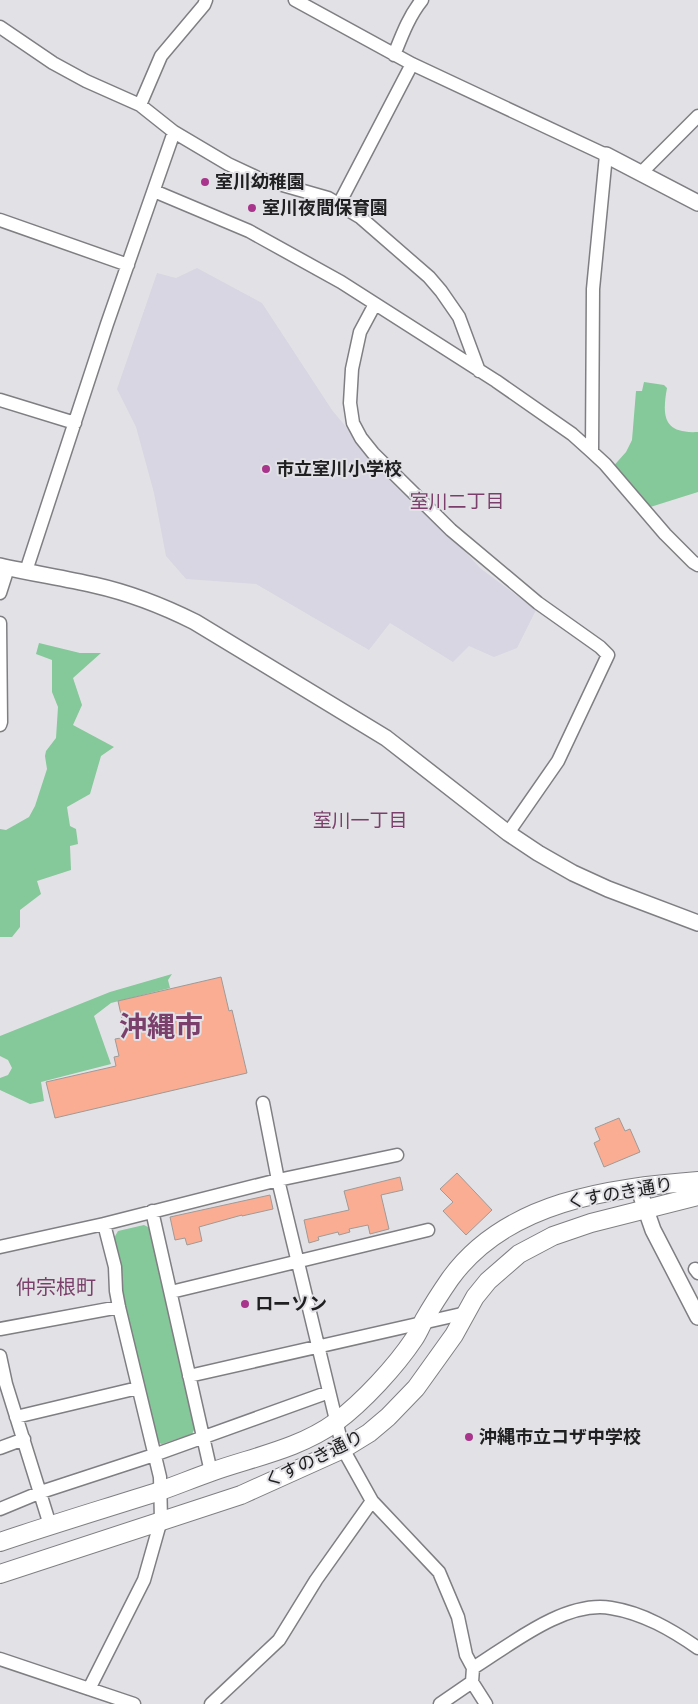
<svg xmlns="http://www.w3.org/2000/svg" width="698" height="1704" font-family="'Varela Round','Noto Sans JP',sans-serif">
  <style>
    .built { fill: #d7d6e2 }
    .green { fill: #85c899 }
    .building { fill: #faad92; stroke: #9f9a98 }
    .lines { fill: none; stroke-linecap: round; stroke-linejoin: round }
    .minor-casing { stroke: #7f7f83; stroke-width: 15 }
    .tertiary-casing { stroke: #7f7f83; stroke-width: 18 }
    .secondary-casing { stroke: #7f7f83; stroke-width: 20 }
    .minor { stroke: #fff; stroke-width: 12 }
    .tertiary { stroke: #fff; stroke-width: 15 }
    .secondary { stroke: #fff; stroke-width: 18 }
    .poi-dot { fill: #a8348c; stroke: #e2e2e6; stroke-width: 2 }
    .labels { text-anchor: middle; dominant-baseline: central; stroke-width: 4; stroke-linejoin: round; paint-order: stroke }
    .poi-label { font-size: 18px; font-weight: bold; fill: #202022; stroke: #e2e2e6; text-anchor: start }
    .street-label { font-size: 18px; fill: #202022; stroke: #e2e2e6 }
    .neighbourhood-label { font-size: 19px; fill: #7a3f6a; stroke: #e2e2e6 }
    .quarter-label { font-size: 20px; fill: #7a3f6a; stroke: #e2e2e6 }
    .town-label { font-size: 28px; font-weight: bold; fill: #7a3f6a; stroke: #e2e2e6 }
  </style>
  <rect width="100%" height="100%" fill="#e2e2e6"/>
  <path class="built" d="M197 268 262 303 332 410 362 446 450 535 480 568 536 610 517 648 494 657 469 646 453 662 390 623 369 650 256 584 186 579 166 556 154 493 136 427 117 389 157 273 176 278Z"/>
  <path class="green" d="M644 382 664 385 667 388C662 416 663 434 698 432V492L644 509 610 470 626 452 632 440 636 391H642Z
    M39 643 80 653H101L73 678 82 705 73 725 114 747 101 756 90 794 67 807 70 826 76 829 78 844 70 846 71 870 37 881 41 894 20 910V927L12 937H0V829L6 830 29 817 35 806 47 769 45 756 46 751 56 738 58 707 52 692V660L36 654Z
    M172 974 168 980 170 988 111 1003 94 1016 111 1064 41 1082 44 1101 30 1104 0 1090V1078L8 1075 12 1068 8 1060 0 1056V1036L110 992Z
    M144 1225 152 1229 195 1428 192 1434 162 1444 155 1442 120 1290 114 1238 118 1231Z"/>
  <path class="building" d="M221 977 229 1011 232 1010 247 1073 55 1118 46 1082 116 1066 114 1057 119 1056 115 1039 126 1037 118 1001Z
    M619 1118 625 1131 630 1129 640 1152 604 1167 594 1143 600 1140 595 1128Z
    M457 1173 492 1210 466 1235 443 1211 453 1202 440 1189Z
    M400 1177 403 1190 381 1195 389 1229 370 1234 368 1225 349 1229 350 1232 339 1235 338 1232 318 1237 319 1240 309 1243 304 1220 349 1210 344 1191Z
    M270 1195 273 1209 242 1216V1215L199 1227 202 1241 187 1245 185 1238 175 1240 170 1217Z"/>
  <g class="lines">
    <g class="minor-casing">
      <path id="minor" d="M295 0 412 64 606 155 593 289 592 452
        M0 27 53 63 86 81 140 105 174 132 228 164 258 178 328 198 360 217 429 277 441 291 459 317 479 371
        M394 55C402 35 409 16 422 0
        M140 105 161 56 204 5 206 0
        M641 173 698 116
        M154 191 249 231 341 282 496 381 572 434 592 452 605 464 665 534 693 562 698 565
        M339 204 412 64
        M0 220 128 265
        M375 304 360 332 352 369 350 403 353 423 361 438 373 453 451 530 538 603 600 647 608 655 558 761 508 833
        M0 400 75 423
        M26 571 107 324 174 132
        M0 593 8 568
        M0 623 1 722 0 725
        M263 1103 278 1180 343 1449 372 1501 439 1572 458 1617 466 1655 473 1668 472 1682 486 1704
        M152 1211 211 1472
        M0 1247 104 1224 278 1180 397 1155
        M695 1269 698 1273
        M171 1292 428 1230
        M0 1329 119 1307
        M0 1356 6 1384 50 1525
        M189 1376 466 1313
        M16 1417 138 1388
        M0 1448 24 1439
        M0 1509 41 1492 154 1455 329 1392
        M0 1659 134 1704
        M473 1668C510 1645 565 1600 611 1608 643 1613 672 1630 698 1648
        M89 1689 144 1580 161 1520 160 1477 119 1307 116 1291 115 1267 104 1224
        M211 1704 279 1640 316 1580 372 1501
        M440 1704 472 1682"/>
    </g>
    <g class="tertiary-casing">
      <path id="tertiary" d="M606 155 698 203
        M0 566C31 573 63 578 94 585 130 593 163 606 195 622L386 738 508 833 538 853 573 873 608 889 698 923
        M638 1187 653 1230 698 1317"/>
    </g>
    <g class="secondary-casing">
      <path id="secondary" d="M0 1542C53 1524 107 1508 160 1491 177 1485 194 1478 211 1472 253 1457 299 1449 336 1422 363 1402 396 1366 414 1339 418 1333 421 1326 424 1320 432 1306 441 1292 450 1279 506 1201 610 1188 698 1181
        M0 1574 241 1495 343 1449 369 1433 388 1417 416 1388 454 1335 475 1297 488 1281 519 1254 553 1236 591 1223 698 1196"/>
    </g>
    <use href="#minor" class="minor"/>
    <use href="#tertiary" class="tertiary"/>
    <use href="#secondary" class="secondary"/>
  </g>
  <g class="poi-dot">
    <circle cx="205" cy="182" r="5"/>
    <circle cx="252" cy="208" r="5"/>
    <circle cx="266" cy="469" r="5"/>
    <circle cx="245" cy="1304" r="5"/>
    <circle cx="469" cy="1437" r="5"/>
  </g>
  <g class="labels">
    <g class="poi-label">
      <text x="215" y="182">室川幼稚園</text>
      <text x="262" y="208">室川夜間保育園</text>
      <text x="276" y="469">市立室川小学校</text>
      <text x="255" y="1304">ローソン</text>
      <text x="479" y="1437">沖縄市立コザ中学校</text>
    </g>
    <g class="street-label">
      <text transform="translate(620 1193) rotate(-10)">くすのき通り</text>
      <text transform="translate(314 1459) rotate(-26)">くすのき通り</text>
    </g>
    <g class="neighbourhood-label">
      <text x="457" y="502">室川二丁目</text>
      <text x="360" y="821">室川一丁目</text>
    </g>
    <g class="quarter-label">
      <text x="56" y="1288">仲宗根町</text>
    </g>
    <g class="town-label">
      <text x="161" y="1027">沖縄市</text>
    </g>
  </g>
</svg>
